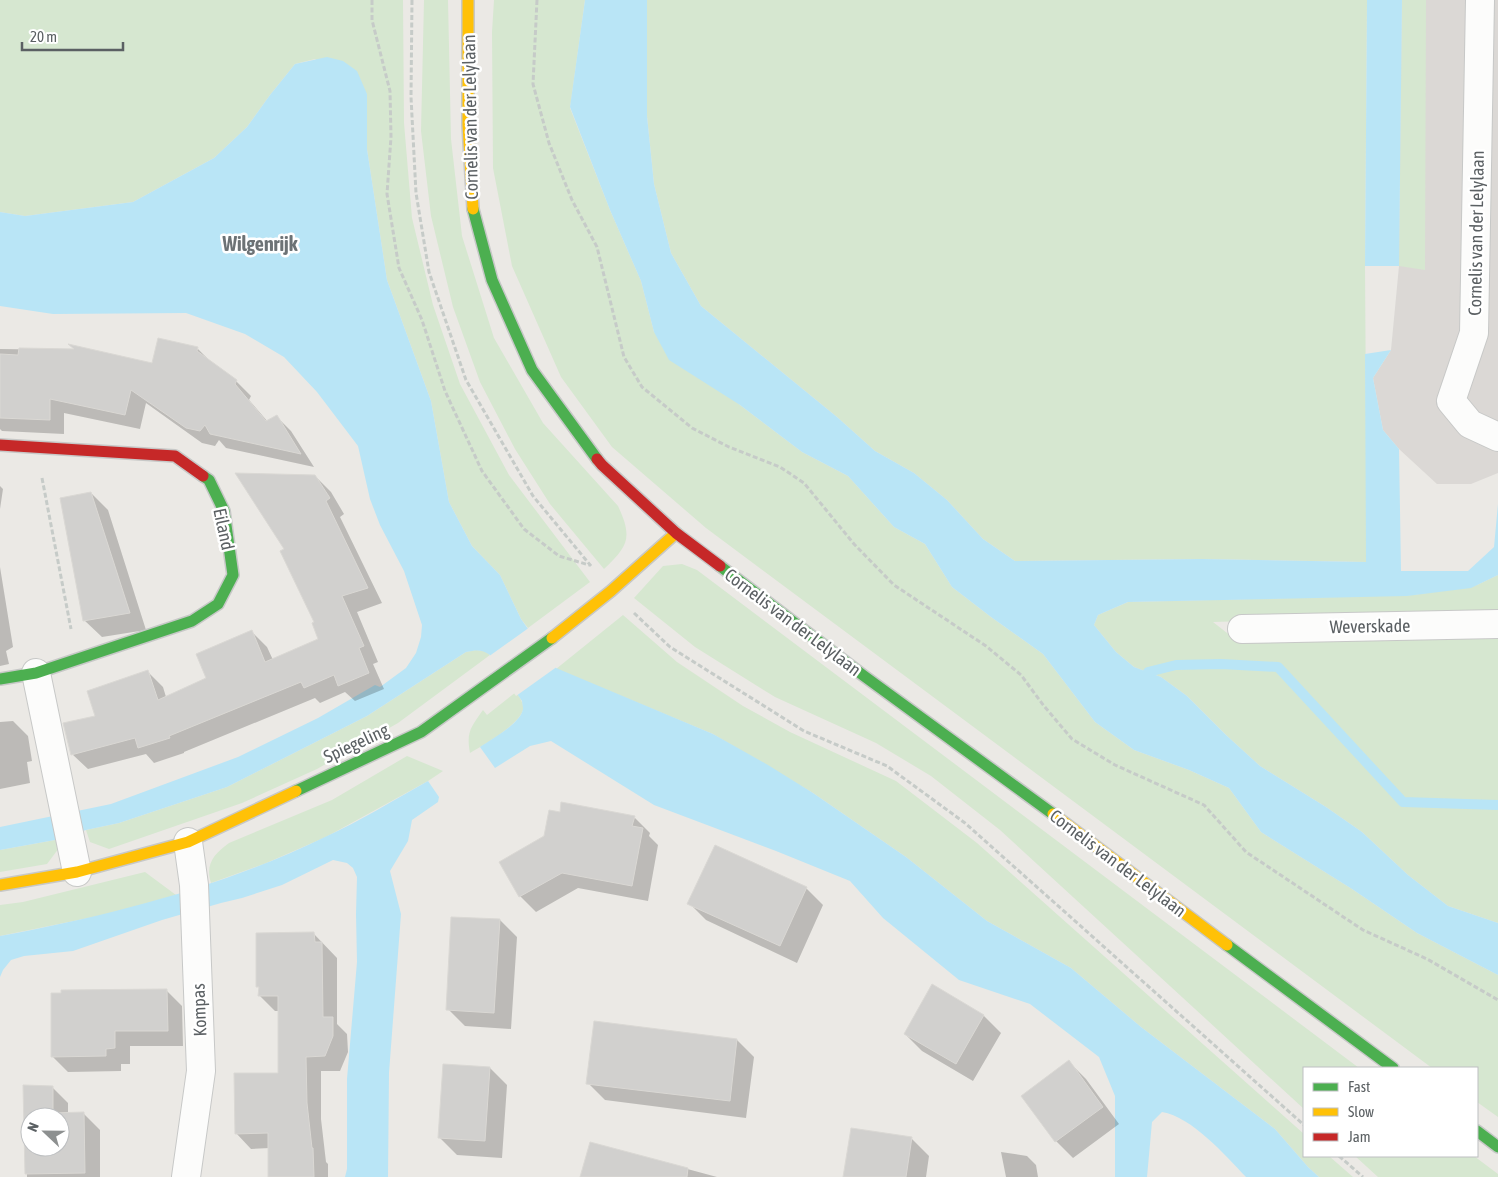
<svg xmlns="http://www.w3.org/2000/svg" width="1498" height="1177" font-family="'Asap Condensed',sans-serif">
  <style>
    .industrial { fill: #dbd8d5 }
    .green { fill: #d6e7d0 }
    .water { fill: #b9e5f6 }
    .pier { fill: #ebe9e5 }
    .shadow { fill: #0003; fill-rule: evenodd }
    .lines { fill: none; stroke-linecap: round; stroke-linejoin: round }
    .stream { stroke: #b9e5f6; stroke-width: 10 }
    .building { fill: #d1d0ce; stroke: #dad8d4; fill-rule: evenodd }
    .street-casing { stroke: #c7c8c7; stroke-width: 30 }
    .fast-casing { stroke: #c7c8c7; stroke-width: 14 }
    .slow-casing { stroke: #c7c8c7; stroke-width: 14 }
    .jam-casing { stroke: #c7c8c7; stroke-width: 14 }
    .path { stroke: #c6cbc8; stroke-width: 3; stroke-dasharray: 5 2.5; stroke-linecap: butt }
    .street { stroke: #fcfcfb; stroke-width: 28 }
    .fast { stroke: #4caf50; stroke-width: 11 }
    .slow { stroke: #ffc107; stroke-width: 11 }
    .jam { stroke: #c62828; stroke-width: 11 }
    .labels { text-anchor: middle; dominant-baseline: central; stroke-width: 5; stroke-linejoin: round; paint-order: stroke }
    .street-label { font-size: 18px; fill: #5b6063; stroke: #fff }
    .quarter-label { font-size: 20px; font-weight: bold; fill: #6c7275; stroke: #fff }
  </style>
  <rect width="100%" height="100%" fill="#ebe9e5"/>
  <path class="industrial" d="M1402 0H1498V473L1471 484H1437L1399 449 1383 430 1373 378 1391 350 1399 266Z"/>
  <path class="green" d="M0 0H403L404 123 412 218 433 305 460 384 509 475 590 582 528 628 521 619 500 575 472 546 449 502 431 401 387 280 367 149V94L315 59 295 64 270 95 247 127 214 158 133 202 25 216 0 212Z
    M424 0H448L451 139 462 236 494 338 543 423 618 506C633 538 628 546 604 569L550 504 515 449 480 382 453 307 431 216 421 131Z
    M494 0H585L570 108 610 210 641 281 654 332 740 405 802 452 848 476 894 527 925 544 952 587 991 617 1043 654 1095 722 1134 750 1189 770 1229 788 1261 832 1352 889 1417 933 1498 975V1117L1477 1102V1068H1432L706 528 612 447 561 377 512 266 493 168 492 32Z
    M647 0H1367L1365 266 1367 562 1202 559 1015 561 983 539 947 500 914 473 875 451 837 417 701 306 671 253 654 184 647 116Z
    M1402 0H1426L1425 270 1399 266Z
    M682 564 697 570 1359 1068H1304V1109L1000 830 931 776 876 743 775 697 695 647 634 598 663 566Z
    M1498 575V613L1213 622 1236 640 1498 638V923L1448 906 1408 875 1362 832 1326 807 1260 766 1226 735 1187 696 1161 677 1134 667 1116 652 1094 625 1098 615 1128 602 1413 595 1477 585Z
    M623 615 677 662 743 706 790 732 896 781 977 843 1304 1134V1156H1329L1353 1177H1319L1308 1167 1275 1129 1141 1027 1071 968 987 921 906 857 813 793 713 734 556 669Z
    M476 650 485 651 490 655 398 723 317 769 242 803 109 849 90 842 86 830 119 823 227 787 367 716 466 652Z
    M516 692C520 698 524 703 523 710 518 726 483 745 470 753 466 732 471 727 483 710L487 715Z
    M407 756 443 771 428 781 326 837 264 864 211 883C205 864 214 854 229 843L332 800Z
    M55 840 59 848 47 864 0 872V850Z
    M145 872 176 895 113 913 0 936V905L23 902Z
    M1355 1156H1474L1498 1174V1177H1378Z"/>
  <path class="water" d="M585 0H647V116L654 184 671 253 701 306 837 417 875 451 914 473 947 500 983 539 1015 561 1202 559 1366 562 1365 354 1391 350 1373 378 1383 430 1399 449 1401 571H1468L1494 547 1498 504V575L1471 588 1407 596 1128 602 1098 615 1094 625 1116 652 1134 667 1161 677 1187 696 1226 735 1260 766 1326 807 1362 832 1408 875 1448 906 1498 923V975L1417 933 1352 889 1261 832 1229 788 1189 770 1134 750 1095 722 1043 654 991 617 952 587 925 544 894 527 848 476 802 452 740 405 669 360 654 332 641 281 610 210 570 107Z
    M1367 0H1402L1399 266H1365Z
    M327 57 343 61 357 71 367 94V149L387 280 431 401 449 502 472 546 500 575 521 619 556 668 713 734 768 765 813 793 906 857 987 921 1071 968 1141 1027 1275 1129 1308 1167 1319 1177H1246C1225 1155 1192 1117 1162 1112L1152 1122 1147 1177H1115V1096L1099 1057 1030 1004 959 980 883 918 850 881 776 851 654 805 551 741 530 746 495 768 480 747C492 739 521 723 523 709 523 706 522 703 522 701L490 655C482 649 476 650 466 652L367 716 227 787 119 823 86 830 55 840 0 850V827L111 804 238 757 318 718 375 685 380 687 406 668 416 653 421 637 422 625 404 571 380 525 370 499 358 446 317 392 284 357 245 334 186 313 53 314 0 306V212L25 216 133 202 214 158 247 127 270 95 295 64Z
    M428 781 439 797 438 802 412 820 408 841 390 871 401 914 389 1073 388 1177H345L347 1169V1079L357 962 356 914 357 877 353 868 347 863 333 860 282 885 242 898 221 903 162 920 73 951 24 956 11 960 3 970 0 977V936C112 915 222 887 325 837 360 821 394 800 428 781Z"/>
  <path class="pier" d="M530 627 558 666 516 696 488 657Z"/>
  <path class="shadow" d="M197 348 212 363 236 381 251 396 249 400 268 422 276 416 291 431 314 467 226 448 219 440 215 446 202 443 146 403 140 429 64 413V434L2 431 0 429V349L75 350 153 365Z
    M315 476 331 492 344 514 340 517 382 603 357 612 378 662 373 664 384 689 355 701 345 692 320 703 315 698 184 752V753L154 763 146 754 88 769 72 754 97 717 148 672 163 687 166 697 208 679 252 632 267 647 273 660 320 639 316 622 286 550Z
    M0 486 3 489 0 509Z
    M91 493 108 510 146 630 102 637 84 620Z
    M0 567 13 647 6 651 9 664 0 666Z
    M13 721 28 736 32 761 27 762 30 783 0 789V722Z
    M634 817 650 833 649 836 658 845 648 901 578 888 536 912 520 896Z
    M806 888 823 905 797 963 706 920 689 903Z
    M500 920 517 937 511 1029 465 1026 448 1009Z
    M314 934 337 958V1024L347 1034 348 1052 340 1071H321V1119L326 1162 328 1164V1177H270V1148L251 1149 236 1133 279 1074V1011H275L260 996V989L258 986Z
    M932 986 984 1016 1001 1033 973 1081 922 1051 905 1034Z
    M167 991 182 1006 183 1046H130V1064H121V1071L68 1072 53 1057Z
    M737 1040 754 1057 746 1118 605 1100 588 1083Z
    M1069 1062 1086 1079 1119 1124 1073 1158 1056 1141 1023 1096Z
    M490 1068 507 1085 502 1158 457 1155 440 1138Z
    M24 1087H52L68 1103V1114H84L100 1130V1177H27ZM30 1117H60V1147H30Z
    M912 1139 929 1156 926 1177H844Z
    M591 1143 717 1177H582Z
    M1001 1152 1027 1156 1036 1165 1038 1177H1006Z"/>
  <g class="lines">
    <path class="stream" d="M1148 672 1176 665 1221 664 1278 667 1403 802 1498 805"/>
  </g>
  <path class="building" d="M158 338 198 347 197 351 237 380 235 384 266 421 277 415 301 454 210 434 205 425 200 431 186 428 131 390 125 415 50 399V420L0 418V354L18 355 19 348 74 349 68 344 152 363Z
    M235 473 315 475 330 498 326 501 368 588 342 596 364 646 359 648 369 673 338 686 334 675 304 688 301 682 169 736 170 738 138 748 135 738 71 755 63 723 95 716 87 691 148 670 158 700 206 678 196 654 252 630 265 662 318 639 312 623 314 622 280 551 284 549Z
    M91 492 130 613 83 621 60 498Z
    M561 802 635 816 632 826 643 828 632 886 562 873 519 897 499 862 544 836 549 810 560 812Z
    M715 845 807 887 780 946 687 904Z
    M451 917 500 919 494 1013 446 1010Z
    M314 932 315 942H322L323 1017H333V1036L325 1056 306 1057 307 1103 312 1148H313L314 1177H268V1133L235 1134 234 1073H278V996H258L259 987H256V933Z
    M932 984 984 1015 956 1064 904 1034Z
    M167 989 168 1031H115V1048L106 1049V1056L51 1057V993H61V990Z
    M594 1021 737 1039 730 1101 586 1084Z
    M1069 1060 1103 1107 1055 1142 1021 1096Z
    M443 1064 490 1067 485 1141 438 1138Z
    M23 1085 53 1086V1113L84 1112 85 1173 25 1174ZM30 1117H60V1147H30Z
    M851 1128 912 1137 906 1177H843Z
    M590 1142 688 1168 687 1177H580Z"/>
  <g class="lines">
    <g class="street-casing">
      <path id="street" d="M1480 0 1474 333 1451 401 1470 424 1498 437
        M1242 629 1498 624
        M36 673 77 872
        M186 1177 201 1071 194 885 188 842"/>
    </g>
    <g class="fast-casing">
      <path id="fast" d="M473 209 492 280 532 370 597 459
        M720 566 864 676 1053 814
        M0 679 36 673 192 621 218 604 233 575 224 511 209 480 203 476
        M296 791 421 732 552 638
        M1227 945 1393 1068
        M1477 1131 1498 1147"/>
    </g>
    <g class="slow-casing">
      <path id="slow" d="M468 0V125L473 209
        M552 638 611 591 676 533
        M1053 814 1227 945
        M0 885 77 872 188 842 296 791"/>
    </g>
    <g class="jam-casing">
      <path id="jam" d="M0 445 175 456 203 476
        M597 459 602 465 676 533 720 566"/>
    </g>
    <path class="path" d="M372 0V20L390 91 391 137 387 194 399 268 422 320 445 391 482 471 524 529 559 556 589 565
      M412 0 411 97 416 193 429 272 466 380 533 496 591 566
      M537 0 533 84 549 143 572 200 597 247 624 357 642 387 692 428 729 447 780 467 804 483 854 544 894 585 986 646 1021 675 1044 706 1072 739 1115 765 1204 805 1246 852 1363 930 1427 959 1498 1000
      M42 478 71 629
      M634 613 670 647 804 731 887 766 965 823 1304 1125
      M1339 1156 1363 1177"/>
    <use href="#street" class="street"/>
    <use href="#fast" class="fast"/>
    <use href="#slow" class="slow"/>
    <use href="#jam" class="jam"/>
  </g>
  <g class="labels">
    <g class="street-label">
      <text transform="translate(470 117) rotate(-91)">Cornelis van der Lelylaan</text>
      <text transform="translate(1476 233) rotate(-89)">Cornelis van der Lelylaan</text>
      <text transform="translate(224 529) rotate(78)">Eiland</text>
      <text transform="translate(793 622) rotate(37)">Cornelis van der Lelylaan</text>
      <text transform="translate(1370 626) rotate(-1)">Weverskade</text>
      <text transform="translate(356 743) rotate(-25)">Spiegeling</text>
      <text transform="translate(1118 863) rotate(37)">Cornelis van der Lelylaan</text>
      <text transform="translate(199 1010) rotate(-92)">Kompas</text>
    </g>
    <g class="quarter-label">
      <text x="260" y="243">Wilgenrijk</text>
    </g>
  </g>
  <rect x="1303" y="1067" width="175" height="90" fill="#ffffff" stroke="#bdbfc1"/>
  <rect x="1313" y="1083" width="25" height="8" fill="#4caf50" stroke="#bdbfc1"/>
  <text x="1348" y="1092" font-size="15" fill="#5b6063">Fast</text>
  <rect x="1313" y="1108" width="25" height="8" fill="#ffc107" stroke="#bdbfc1"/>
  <text x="1348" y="1117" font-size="15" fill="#5b6063">Slow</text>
  <rect x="1313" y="1133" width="25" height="8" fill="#c62828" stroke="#bdbfc1"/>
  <text x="1348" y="1142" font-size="15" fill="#5b6063">Jam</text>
  <g transform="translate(45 1132) rotate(292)"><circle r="24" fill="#ffffff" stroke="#bdbfc1"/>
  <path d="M0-4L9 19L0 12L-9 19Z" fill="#8d9090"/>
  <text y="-8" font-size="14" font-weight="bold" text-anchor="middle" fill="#5b6063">N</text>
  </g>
  <path d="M22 42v8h101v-8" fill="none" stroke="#5b6063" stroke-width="2.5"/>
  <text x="30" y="42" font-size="15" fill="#5b6063" stroke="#ffffff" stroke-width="4" paint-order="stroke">20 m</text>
</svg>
